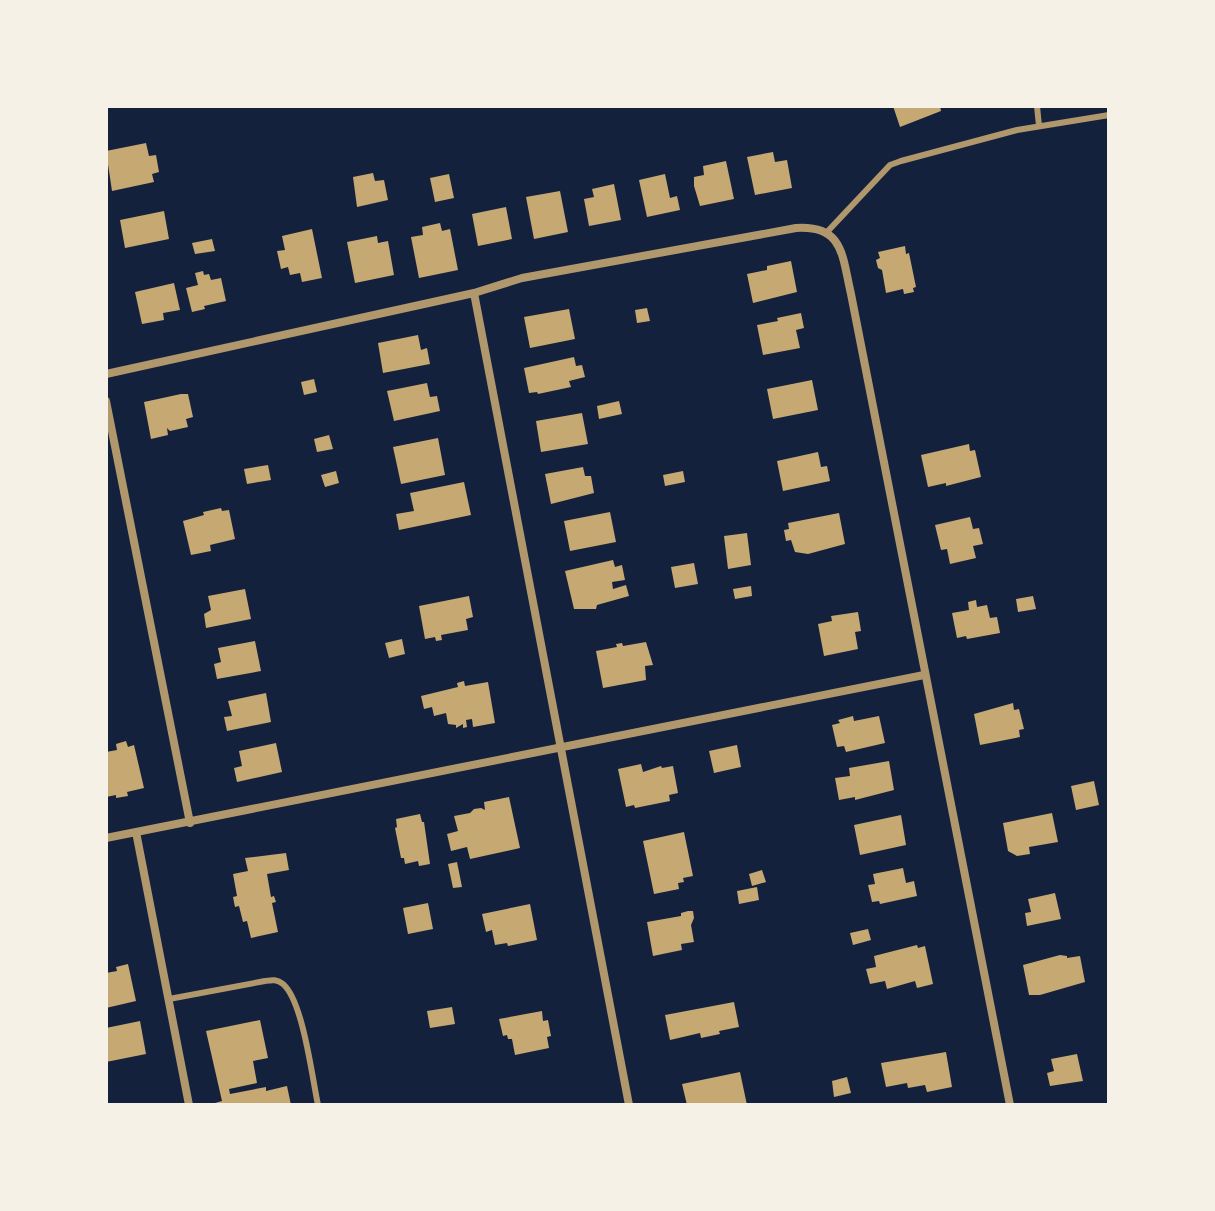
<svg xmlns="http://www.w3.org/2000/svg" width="1215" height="1211" font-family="'Golos Text',sans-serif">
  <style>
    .building { fill: #c6a872 }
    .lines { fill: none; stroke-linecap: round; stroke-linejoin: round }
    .service { stroke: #b1986c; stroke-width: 6 }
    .minor { stroke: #b1986c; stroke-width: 8 }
  </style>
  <rect width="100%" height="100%" fill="#14213d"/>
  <path class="building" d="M893 106H940L941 111 900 127Z
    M146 143 149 156 156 155 159 172 152 174 154 182 112 191 106 151Z
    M773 152 775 162 787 160 792 188 755 195 747 157Z
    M726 161 734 199 700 206 694 186V177L704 175 703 166Z
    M373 173 375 181 384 180 388 200 357 207 353 177Z
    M449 174 454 198 435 202 430 178Z
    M665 174 670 198 677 196 680 210 647 217 639 180Z
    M614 184 621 220 589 226 584 199 594 197 592 189Z
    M560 191 568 232 534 239 526 197Z
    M506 207 512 239 478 246 472 214Z
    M164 211 169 239 125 248 120 220Z
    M440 223 442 231 450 229 458 270 419 278 411 237 423 235 422 227Z
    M312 229 322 278 302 282 300 273 290 275 288 267 281 269 277 251 285 250 282 236Z
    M377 236 378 243 388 241 394 275 355 283 347 242Z
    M212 239 215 251 195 254 192 243Z
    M905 246 906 254 909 253 916 287 913 288 914 292 904 294 903 289 886 293 882 270 878 268 876 260 880 258 878 252Z
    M791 261 797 292 753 303 747 274 767 270V266Z
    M203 271 204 275 209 274 211 280 221 278 226 301 204 306 205 309 192 312 186 288 198 285 195 273Z
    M174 283 180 310 163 313 164 320 142 324 135 292Z
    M647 308 650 321 637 323 635 310Z
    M569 309 575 339 530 348 524 317Z
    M801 313 804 328 796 330 800 348 763 355 757 325 778 321 777 318Z
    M418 335 421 350 427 348 430 364 383 373 378 343Z
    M574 357 576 366 582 365 585 377 569 381 571 387 538 394 537 392 529 393 524 368Z
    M314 379 317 392 304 395 301 382Z
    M812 380 818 410 773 419 767 389Z
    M427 383 430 397 437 396 440 411 394 421 387 391Z
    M181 394H188L193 417 186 419 188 427 170 431 167 428 168 435 151 439 144 402Z
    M619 401 622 414 599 419 597 406Z
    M582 413 588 444 541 452 536 421Z
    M329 435 333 449 317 452 314 439Z
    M438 438 445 475 401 484 393 447Z
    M969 444 970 451 975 450 981 477 946 486V483L928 487 921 455Z
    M818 452 821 467 827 466 830 481 783 491 777 461Z
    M268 465 271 480 247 484 244 469Z
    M583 467 585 476H591L594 493 551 504 545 474Z
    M336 471 339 483 325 487 321 475Z
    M683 471 685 482 665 486 663 475Z
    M464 482 471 515 399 530 396 514 414 511 410 493Z
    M221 508 222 511 229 510 235 539 210 545 211 551 191 555 183 521 204 515 203 512Z
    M610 512 616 542 570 551 564 521Z
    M839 513 845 544 808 554 795 552 791 540 786 541 784 530 789 529 788 523Z
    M970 517 973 529 979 528 983 544 973 546 976 558 950 564 947 549 941 550 935 525Z
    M747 533 751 565 728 569 724 536Z
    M613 560 615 567 622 565 625 580 612 582 613 589 626 585 629 596 597 605 596 609H574L565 571Z
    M694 563 698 584 675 588 671 567Z
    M751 586 752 596 735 599 733 589Z
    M245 589 251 619 206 628 204 614 211 610 208 596Z
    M469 596 473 617 466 619 468 630 441 635 442 640 436 641 435 637 425 639 419 606Z
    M1033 596 1036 609 1018 612 1016 599Z
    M976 600 977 607 987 605 990 618 997 617 1000 633 967 639 966 636 957 638 952 613 969 610 968 602Z
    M858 612 861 631 855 632 858 649 824 656 818 624 832 621 831 616Z
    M402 639 405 654 389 658 385 643Z
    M255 641 261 671 217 679 214 664 221 662 218 648Z
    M646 642 653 665 645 666 646 680 603 688 596 651 617 647 616 644 622 643 623 646Z
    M464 681 465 686 488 682 495 723 473 727 472 719 466 720 467 727 463 728V724L456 728V725L448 724 446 713 434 716 432 707 424 709 421 696 458 687 457 683Z
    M266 693 271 722 227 731 224 717 232 716 228 701Z
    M1013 703 1014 710 1019 709 1024 729 1019 730 1020 737 980 745 974 714Z
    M853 716 854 721 879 716 885 743 846 752 844 746 837 747 832 725 840 723 838 720Z
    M126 741 128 747 134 745 144 788 127 792 128 796 116 798V795L106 797V752L117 750 116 744Z
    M276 743 282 772 237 782 234 768 242 766 239 751Z
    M737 745 741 767 714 773 709 751Z
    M889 761 894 790 855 800V797L839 800 835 778 850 776 849 768Z
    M641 764 643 772 661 766 662 768 673 766 678 793 669 795 670 801 635 808 634 805 626 807 618 769Z
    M1094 781 1099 805 1076 810 1071 786Z
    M509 797 520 848 470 859 467 847 451 851 447 834 458 831 454 816 470 813 474 809 481 808 485 810 484 802Z
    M1052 813 1058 842 1029 847 1030 854 1017 856 1008 851 1003 823Z
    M420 814 422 822H424L430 864 419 866 418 861 405 864 404 858H401L395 828 397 827 396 819Z
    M901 815 906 845 860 855 854 825Z
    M684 832 693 876 683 878 684 882 678 883 679 889 654 894 643 841Z
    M286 853 289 870 267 874 271 897 274 896 276 902 272 903 278 932 251 938 247 921 243 922 239 906 235 907 233 897 237 896 233 874 248 871 245 858Z
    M457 862 462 887 453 888 448 864Z
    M903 868 906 883 914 881 917 896 880 904 879 901 872 902 868 885 875 884 873 874Z
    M762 870 766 882 752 886 749 874Z
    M757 887 759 900 739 904 737 891Z
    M1055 893 1061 919 1027 926 1025 913 1031 912 1028 899Z
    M428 903 433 929 408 934 403 908Z
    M530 904 537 940 508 946 507 943 495 945 492 930 486 932 482 914Z
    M688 911H693L694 918 691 925 694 942 681 944 682 950 653 956 647 922 681 916V913Z
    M868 929 871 940 853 945 850 933Z
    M917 945 918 948 925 946 933 984 917 988 915 981 887 989 885 981 870 984 866 969 876 967 874 956Z
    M1060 955 1067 956V958L1080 956 1085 982 1040 995H1029L1023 965Z
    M128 964 136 1001 106 1008V973L117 971 116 967Z
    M734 1002 739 1027 719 1031 720 1034 701 1038 700 1033 670 1040 665 1015Z
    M452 1007 455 1024 430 1028 427 1011Z
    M542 1011 543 1021 548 1020 551 1036 547 1037 549 1048 515 1055 512 1039H508L507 1035 503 1036 499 1019Z
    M260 1020 268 1058 253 1061 257 1083 229 1089 230 1094 266 1087V1091L287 1086 291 1105H208L222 1101 206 1031Z
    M140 1021 146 1054 106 1062V1028Z
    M946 1052 952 1087 927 1092 925 1085 908 1088 907 1083 886 1087 881 1063Z
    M1077 1054 1083 1081 1050 1086 1047 1073 1054 1071 1051 1059Z
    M740 1072 747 1105H687L682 1084Z
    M847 1077 851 1093 834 1097 832 1081Z"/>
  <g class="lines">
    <path class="service" d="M1037 106 1039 126
      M827 232 890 165 901 161 1017 130 1109 115
      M169 999 265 981C272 980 277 979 283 984 303 1001 312 1077 318 1105"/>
    <path class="minor" d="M474 293 629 1105
      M106 374 474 293 522 278 796 228C844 225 842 256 851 294L1010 1105
      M106 401 190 823
      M136 832 189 1105
      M106 838 924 675"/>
  </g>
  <rect width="1215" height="1211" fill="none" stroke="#f6f1e7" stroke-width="216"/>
</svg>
